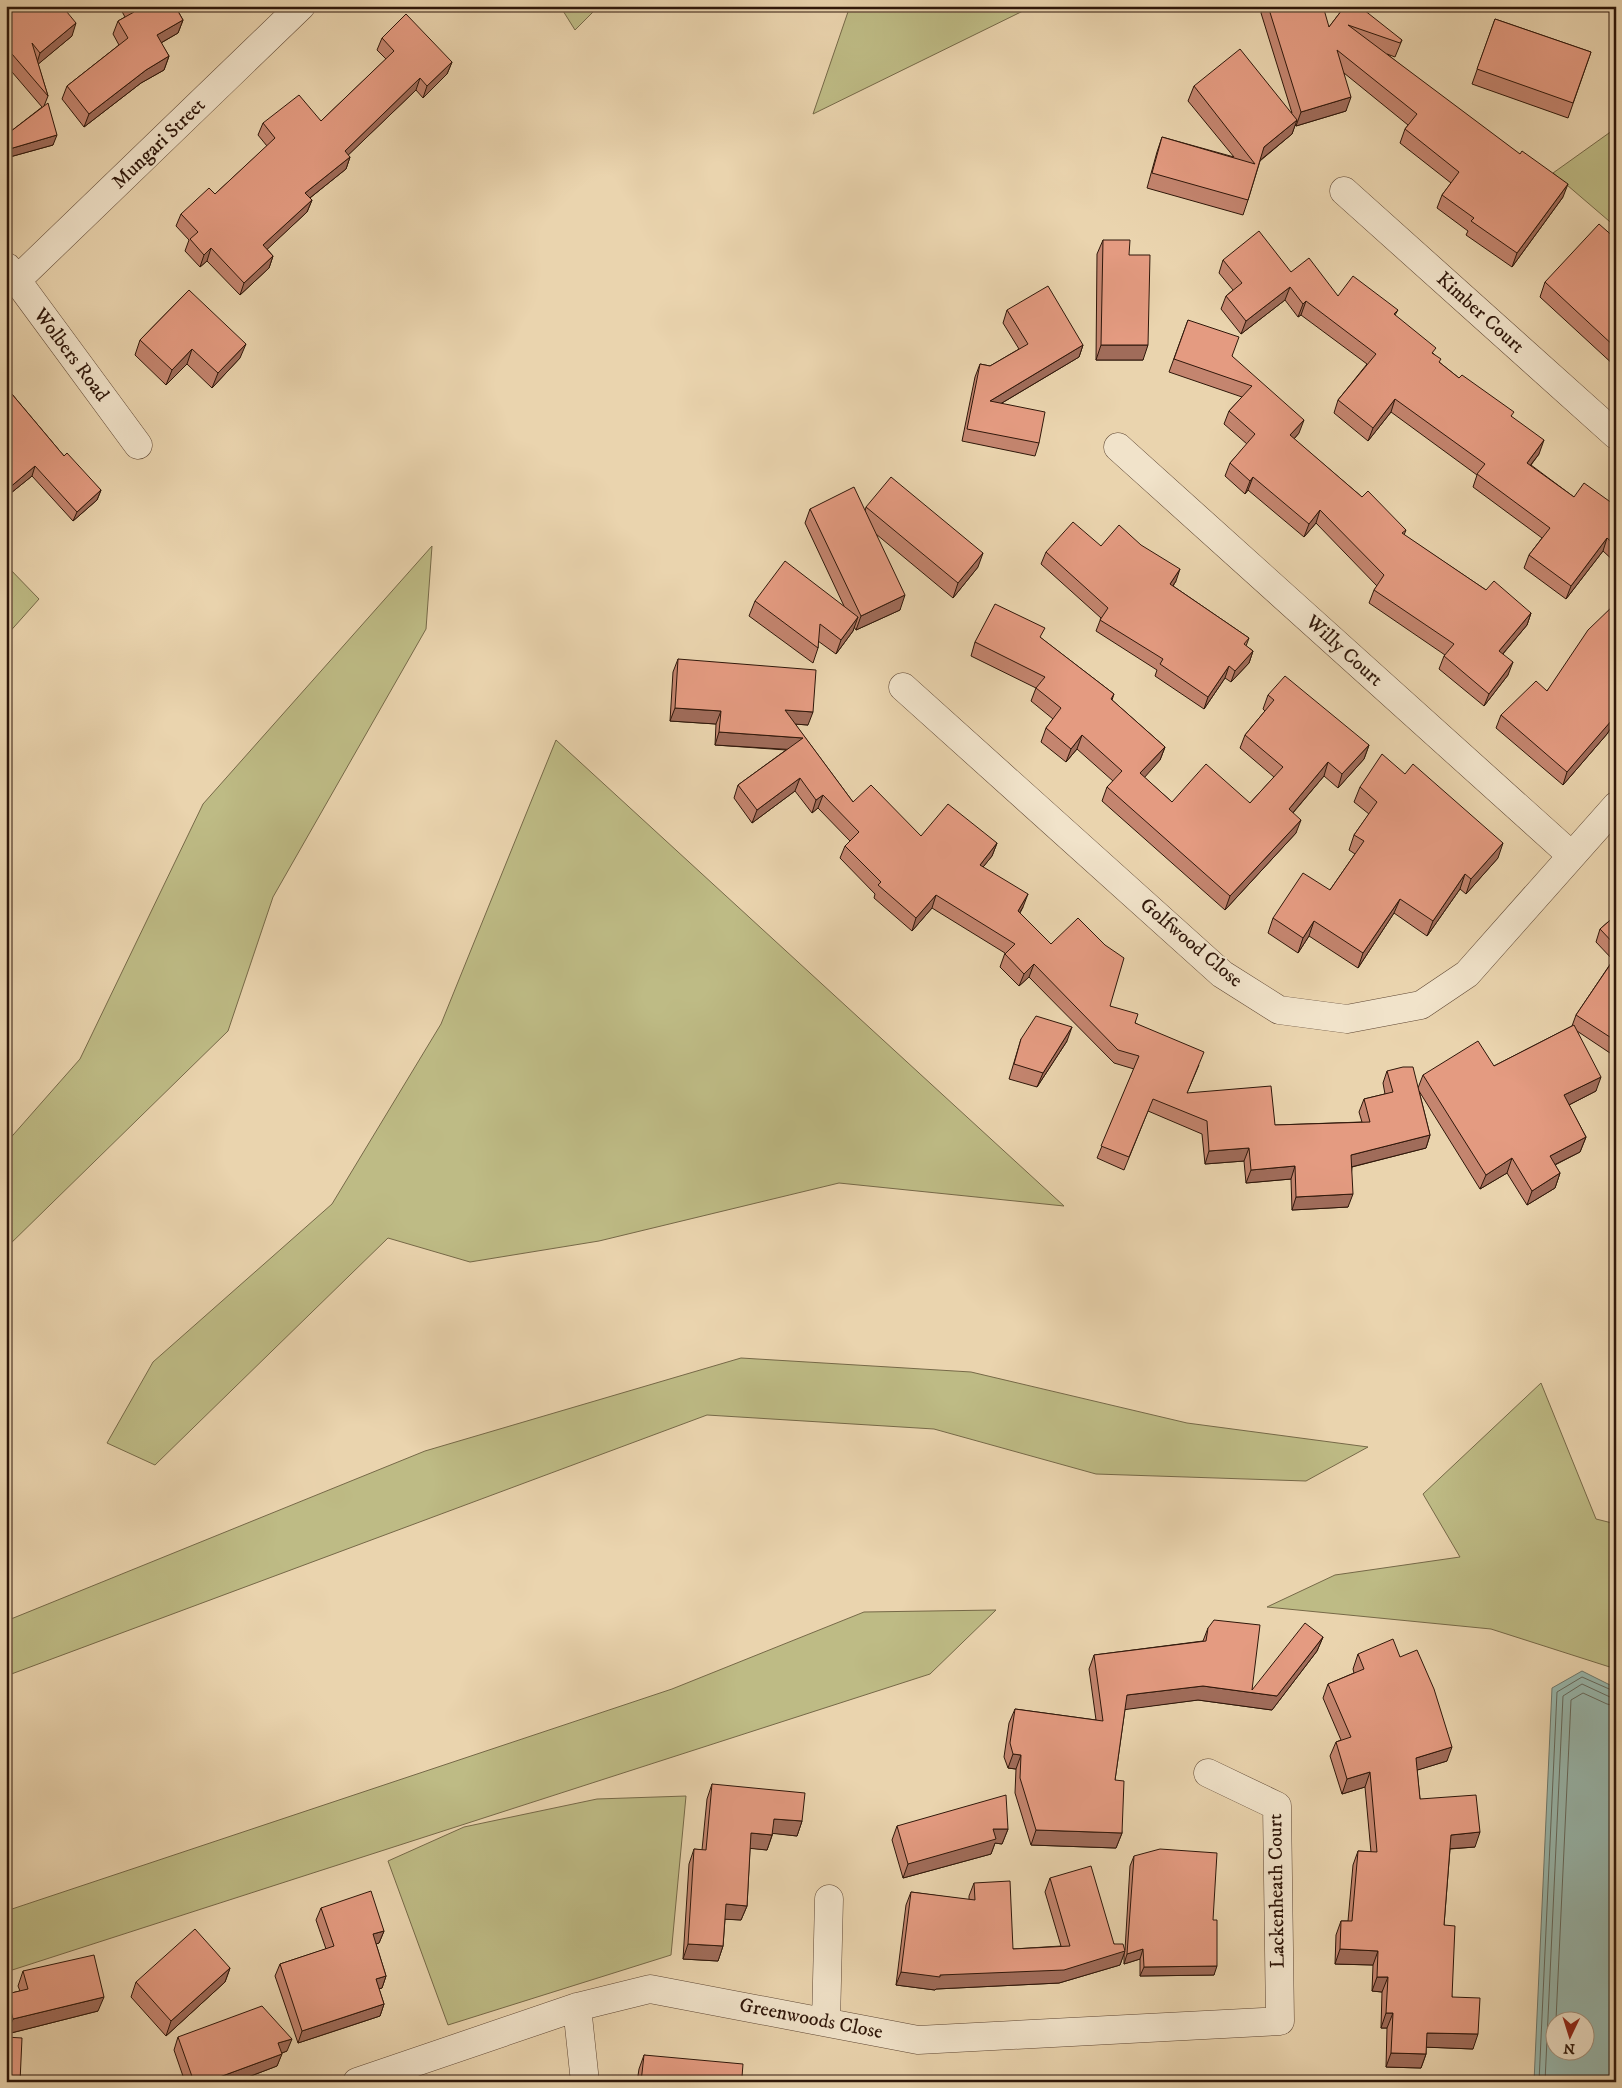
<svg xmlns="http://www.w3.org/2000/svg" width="1622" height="2088" font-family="'IM FELL DW Pica',serif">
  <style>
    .green { fill: #bebb85; stroke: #766948 }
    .water { fill: #98b8ae; stroke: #6e786c; fill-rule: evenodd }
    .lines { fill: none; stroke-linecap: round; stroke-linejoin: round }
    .shore { stroke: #64685c; stroke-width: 1 }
    .street-casing { stroke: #5e4633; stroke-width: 29 }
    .street { stroke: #f1e3ca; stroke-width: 28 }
    .wall { fill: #c4856f; stroke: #2f170a }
    .shaded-wall { fill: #a06c5a; stroke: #2f170a }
    .building { fill: #e49b81; stroke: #2f170a }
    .labels { text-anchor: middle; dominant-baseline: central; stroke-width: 4; stroke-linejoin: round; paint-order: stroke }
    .street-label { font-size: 20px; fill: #2f170a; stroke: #f1e3ca }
  </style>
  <rect width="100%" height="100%" fill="#ead4ae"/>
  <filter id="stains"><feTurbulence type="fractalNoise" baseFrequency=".004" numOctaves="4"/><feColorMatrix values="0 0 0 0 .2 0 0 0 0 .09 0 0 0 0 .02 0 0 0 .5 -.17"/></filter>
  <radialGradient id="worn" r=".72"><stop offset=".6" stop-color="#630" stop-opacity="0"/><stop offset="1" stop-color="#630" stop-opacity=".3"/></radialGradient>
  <path class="green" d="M560 6H599L575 30Z
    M850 6H1026L1027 9 813 114Z
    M1616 128V227L1553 173Z
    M432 546 426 629 273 897 228 1031 6 1248V1143L80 1059 203 804Z
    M6 565 39 599 6 636Z
    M556 740 1064 1206 839 1183 599 1241 470 1262 388 1238 155 1465 107 1443 153 1362 332 1204 441 1024Z
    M741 1358 971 1372 1187 1423 1368 1447 1306 1481 1096 1474 934 1429 707 1415 6 1676V1621L425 1451Z
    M1541 1383 1596 1519 1616 1524V1669L1491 1629 1267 1607 1335 1575 1460 1557 1423 1494Z
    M996 1610 930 1674 6 1972V1911L672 1689 864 1612Z
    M686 1796 671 1955 448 2025 388 1861 464 1827 597 1799Z"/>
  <path class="water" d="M1582 1671 1616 1688V2082H1534L1552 1688ZM1554 2020H1584V2050H1554Z"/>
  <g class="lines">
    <path class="shore" d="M1556 2020 1571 1700 1583 1693 1607 1704 1616 1706
      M1539 2082 1557 1692 1582 1677 1616 1692
      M1545 2082 1563 1696 1582 1684 1610 1697 1616 1698"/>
    <g class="street-casing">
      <path id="street" d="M1344 191 1616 435
        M7 267 138 445
        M16 281 301 6
        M1118 447 1571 855
        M903 687 1222 974 1279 1010 1347 1019 1421 1005 1467 974 1616 806
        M577 2007 585 2082
        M826 2022 829 1899
        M357 2082 577 2007 650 1989 918 2040 1280 2021 1277 1806 1208 1773"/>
    </g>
    <use href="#street" class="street"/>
  </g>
  <path class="wall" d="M6 6 72 36 38 64 48 96 44 106 53 145 6 158V135L42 107 6 65Z
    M119 6H175L183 20 178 33 161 43 169 56 164 70 141 83 84 127 62 99 67 86 119 45 113 34 118 21 125 17Z
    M1263 6H1268L1329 27 1345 6 1402 40 1395 57 1387 54 1563 197 1512 267 1466 235 1468 231 1437 208 1442 195 1451 183 1400 143 1405 129 1408 125 1344 73 1346 111 1296 126 1295 125 1292 134 1260 161 1248 200 1243 215 1147 188 1157 152 1162 137 1234 157 1188 101 1194 86 1292 113 1261 13Z
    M1495 19 1591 52 1568 118 1472 84Z
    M382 38 452 62 447 74 423 98 416 90 348 155 350 157 346 169 310 198 312 200 307 212 267 249 273 256 269 268 240 295 207 261 200 267 185 251 189 240 176 226 181 214 215 194 267 146 258 135 263 123 321 121 386 59 377 50Z
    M1616 239V367L1540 297 1545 282Z
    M1103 240 1129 255 1143 360H1096L1097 254Z
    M1223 260 1291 272 1338 296 1398 310 1395 315 1434 354 1439 362 1459 378 1512 417 1539 454 1531 465 1574 497 1616 506V563L1603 551 1566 599 1524 568 1529 555 1542 538 1473 487 1477 475 1391 412 1368 441 1334 413 1338 400 1367 364 1301 315 1298 317 1285 300 1241 334 1221 309 1226 296 1233 290 1219 273Z
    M189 290 240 358 212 388 187 364 166 385 135 355 140 340Z
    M1007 310 1083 345 1079 357 1002 403 1039 443 1035 456 962 441 975 377 980 364 990 366 1019 349 1003 323Z
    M1188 320 1232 356 1299 433 1294 439 1362 497 1406 530 1404 535 1486 590 1531 613 1527 625 1503 654 1508 675 1484 706 1439 669 1444 656 1445 655 1369 603 1374 590 1377 586 1316 523 1304 537 1248 490 1245 494 1225 476 1230 463 1247 444 1224 424 1229 411 1242 397 1169 372Z
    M6 387 64 456 101 490 97 500 73 521 32 476 6 497Z
    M866 507 978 567 953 598 876 534 900 610 856 630 854 627 853 631 836 654 818 641V648L813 663 749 616 755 601 844 606 805 523 810 509 865 511Z
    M1101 546 1176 581 1173 586 1249 638 1246 646 1253 651 1249 663 1231 682 1225 678 1204 709 1155 676 1157 670 1096 631 1101 618 1041 564 1046 552Z
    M1616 603V720L1607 734 1563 785 1496 728 1501 715 1547 691Z
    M1041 638 1114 694 1112 700 1165 747 1160 760 1144 777 1172 802 1250 803 1274 777 1240 748 1245 735 1265 711 1263 709 1268 695 1369 745 1364 759 1338 788 1324 776 1293 813 1296 833 1225 910 1102 801 1107 787 1113 781 1077 749 1066 762 1041 742 1046 728 1053 719 1031 701 1036 688 971 656 975 642Z
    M678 659 808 725 795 724 853 802 921 836 997 843 992 856 983 867 1023 907 1020 913 1110 1006 1199 1065 1187 1093 1275 1125 1362 1122 1359 1112 1364 1099 1385 1094 1383 1083 1387 1071 1418 1088 1423 1075 1494 1066 1572 1026 1576 1015 1613 960 1596 942 1600 929 1616 915V1057L1577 1031 1596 1091 1569 1105 1586 1137 1580 1152 1555 1165 1560 1173 1555 1188 1527 1205 1507 1173 1480 1189 1419 1091 1430 1135 1426 1148 1352 1167 1348 1207 1292 1210 1291 1179 1246 1183 1244 1161 1205 1164 1202 1134 1148 1111 1124 1170 1097 1158 1134 1069 1114 1063 1029 977 1019 986 1000 967 1005 953 932 908 912 931 874 898 875 894 840 858 845 846 850 841 818 808 812 813 795 791 752 823 734 798 738 785 786 750 715 745 716 724 670 721 673 672Z
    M1360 787 1498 858 1466 894 1460 889 1427 936 1394 913 1358 968 1309 936 1298 953 1268 933 1273 918 1330 890 1355 854 1349 850 1354 835 1369 814 1354 802Z
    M1021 1039 1067 1041 1037 1087 1009 1079Z
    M1208 1628 1252 1690 1323 1637 1317 1651 1272 1710 1198 1700 1125 1709 1115 1780 1122 1833 1116 1848 1031 1845 1015 1793 1016 1769 1008 1768 1004 1757 1009 1723 1015 1709 1096 1720 1089 1669 1094 1655 1203 1641Z
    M1358 1654 1447 1761 1417 1770 1420 1799 1475 1847 1450 1849 1444 1925 1452 1997 1473 2049 1426 2047V2054L1421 2068 1386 2067 1387 2028H1381L1382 1992 1372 1991 1373 1965 1335 1964 1336 1935 1341 1921H1348L1353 1865 1358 1851 1371 1852 1365 1787 1342 1794 1330 1756 1336 1742 1341 1740 1323 1698 1328 1684 1354 1673 1353 1669Z
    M712 1784 802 1821 797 1836 773 1833 767 1850 750 1848 747 1906 741 1920 725 1919 723 1946 718 1961 683 1959 689 1864 694 1849 702 1850 707 1799Z
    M897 1826 1008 1829 1002 1844 995 1843 991 1854 903 1878 892 1840Z
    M1134 1856 1213 1920 1214 1975 1140 1976V1959L1124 1964V1953L1120 1965 1059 1983 936 1989 935 1990 896 1985 906 1905 911 1892 969 1900V1896L974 1883 1013 1949 1061 1946 1045 1892 1050 1878 1114 1944 1125 1950 1130 1866Z
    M321 1908 384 1931 379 1943 376 1944 386 1976 382 1988 379 1989 384 2004 380 2016 298 2043 275 1976 280 1964 326 1949 316 1920Z
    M230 1968 225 1982 166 2036 131 1997 136 1982Z
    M23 1971 98 2011 7 2034 6 2029V1995L7 1994 20 1991 18 1986Z
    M178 2037 287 2051 282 2053 277 2066 235 2082H185L174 2050Z
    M644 2055 742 2077 820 2082H637L639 2069Z"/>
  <path class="shaded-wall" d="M183 20 178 33 152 48 157 35Z
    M76 23 72 36 36 66 40 53Z
    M169 56 164 70 141 83 84 127 89 114 146 70Z
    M452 62 447 74 423 98 427 86Z
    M420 78 416 90 340 163 345 151Z
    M1351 97 1346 111 1296 126 1301 112Z
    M1297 120 1292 134 1258 162 1264 147Z
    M57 135 53 145 6 158V150Z
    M350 157 346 169 301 205 305 193Z
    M1568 184 1563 197 1512 267 1517 253Z
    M312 200 307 212 259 257 263 245Z
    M211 248 207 261 200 267 204 255Z
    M273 256 269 268 240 295 244 283Z
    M1290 287 1285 300 1241 334 1246 321Z
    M1306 301 1301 315 1298 317 1303 304Z
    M246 344 240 358 212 388 218 373Z
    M1083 345 1079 357 985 413 990 401Z
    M1101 345H1148L1143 360H1096Z
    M192 349 187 364 166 385 172 370Z
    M1395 399 1391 412 1368 441 1373 428Z
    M1304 420 1299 433 1286 448 1290 435Z
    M1544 440 1539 454 1522 476 1527 463Z
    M35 466 32 476 6 497V493L8 489Z
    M1253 477 1248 490 1245 494 1250 481Z
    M101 490 97 500 73 521 77 512Z
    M1320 510 1316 523 1304 537 1309 524Z
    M1607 538 1603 551 1566 599 1571 586Z
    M983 553 978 567 953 598 958 583Z
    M1180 569 1176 581 1166 596 1170 584Z
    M905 595 900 610 856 630 861 616Z
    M1531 613 1527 625 1495 663 1499 651Z
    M858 617 853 631 836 654 841 640Z
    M1253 651 1249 663 1231 682 1235 671Z
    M1513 662 1508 675 1484 706 1489 694Z
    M1229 666 1225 678 1204 709 1208 697Z
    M675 708 721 711 716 724 670 721Z
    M785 710 813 712 808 725 780 723Z
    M1616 714V720L1607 734 1563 785 1567 772Z
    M719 732 803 738 798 750 715 745Z
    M1082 735 1077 749 1066 762 1071 749Z
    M1369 745 1364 759 1338 788 1342 774Z
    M1165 747 1160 760 1136 787 1140 773Z
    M1328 762 1324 776 1284 823 1289 809Z
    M800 778 795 791 752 823 757 810Z
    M823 795 818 808 812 813 816 800Z
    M1301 820 1296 833 1225 910 1230 896Z
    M997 843 992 856 975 877 980 865Z
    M1503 843 1498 858 1466 894 1471 879Z
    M1465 874 1460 889 1427 936 1433 921Z
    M1028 894 1023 907 1013 923 1018 911Z
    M936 895 932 908 912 931 916 918Z
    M1400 899 1394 913 1358 968 1363 953Z
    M1314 921 1309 936 1298 953 1303 938Z
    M1034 964 1029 977 1019 986 1024 974Z
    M1072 1027 1067 1041 1037 1087 1043 1073Z
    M1601 1077 1596 1091 1559 1110 1564 1095Z
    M1430 1135 1426 1148 1347 1168 1351 1155Z
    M1586 1137 1580 1152 1544 1170 1550 1156Z
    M1249 1148 1244 1161 1205 1164 1209 1151Z
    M1512 1158 1507 1173 1480 1189 1486 1175Z
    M1295 1166 1291 1179 1246 1183 1251 1170Z
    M1560 1173 1555 1188 1527 1205 1532 1191Z
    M1353 1194 1348 1207 1292 1210 1296 1197Z
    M1323 1637 1317 1651 1272 1710 1198 1700 1122 1710 1127 1695 1203 1686 1277 1696Z
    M1452 1747 1447 1761 1411 1772 1416 1758Z
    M1013 1754 1021 1755 1016 1769 1008 1768Z
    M1370 1772 1365 1787 1342 1794 1347 1779Z
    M774 1819 802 1821 797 1836 769 1833Z
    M993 1829H1008L1002 1844 995 1843 991 1854 903 1878 908 1864Z
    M1036 1830 1122 1833 1116 1848 1031 1845Z
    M1480 1832 1475 1847 1446 1849 1451 1835Z
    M751 1833 772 1835 767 1850 746 1848Z
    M726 1904 747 1906 741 1920 721 1919Z
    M384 1931 379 1943 368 1947 373 1934Z
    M688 1944 723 1946 718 1961 683 1959Z
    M1143 1949 1140 1959 1124 1964 1127 1954Z
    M1340 1949 1378 1951 1373 1965 1335 1964Z
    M1125 1951 1120 1965 1059 1983 936 1989 935 1990 896 1985 901 1972 940 1975Z
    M1217 1966 1214 1975 1140 1976 1144 1967Z
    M230 1968 225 1982 166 2036 171 2021Z
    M386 1976 382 1988 371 1991 376 1979Z
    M1377 1977H1388L1382 1992 1372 1991Z
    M104 1997 98 2011 7 2034 13 2019Z
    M384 2004 380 2016 298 2043 302 2031Z
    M1386 2013H1393L1387 2028H1381Z
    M1427 2033 1478 2034 1473 2049 1422 2047Z
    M292 2039 287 2051 274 2056 278 2043Z
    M1391 2053 1426 2054 1421 2068 1386 2067Z
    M282 2054 277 2066 235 2082H206Z"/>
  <path class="building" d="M6 6H62L76 23 40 53 32 43 48 96 6 47Z
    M131 6H175L183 20 157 35 169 56 146 70 89 114 67 86 128 38 118 21 134 12Z
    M1268 6H1323L1329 27 1345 6H1359L1402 40 1400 43 1348 25 1520 154 1522 151 1568 184 1517 253 1471 221 1474 218 1442 195 1459 172 1405 129 1417 114 1337 50 1351 97 1301 112Z
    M406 14 452 62 427 86 420 78 345 151 350 157 305 193 312 200 263 245 273 256 244 283 211 248 204 255 190 239 198 232 181 214 209 188 215 194 275 138 263 123 299 95 321 121 394 51 382 38Z
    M1495 19 1591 52 1573 103 1477 69Z
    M1240 49 1297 120 1264 147 1248 200 1152 173 1162 137 1255 164 1194 86Z
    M48 103 57 135 6 150V135Z
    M1599 224 1616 239V348L1545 282Z
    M1259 231 1291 272 1309 258 1338 296 1353 276 1398 310 1394 314 1436 348 1432 353 1441 359 1439 362 1459 378 1462 375 1514 412 1511 416 1544 440 1527 463 1574 497 1584 483 1616 506V546L1607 538 1571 586 1529 555 1550 528 1477 474 1485 464 1395 399 1373 428 1338 400 1376 354 1306 301 1303 304 1290 287 1246 321 1226 296 1242 283 1223 260Z
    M1103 240H1130L1129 255H1150L1148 345H1101Z
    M1048 286 1083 345 990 401 1045 412 1039 443 967 429 980 364 990 366 1028 344 1007 310Z
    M189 290 246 344 218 373 192 349 172 370 140 340Z
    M1188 320 1239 337 1232 356 1304 420 1290 435 1362 497 1368 491 1406 530 1402 533 1486 590 1494 581 1531 613 1499 651 1513 662 1489 694 1444 656 1454 644 1374 590 1384 575 1320 510 1309 524 1253 477 1250 481 1230 463 1255 434 1229 411 1252 386 1174 359Z
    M6 387 64 456 67 453 101 490 77 512 35 466 8 489 6 487Z
    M891 477 983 553 958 583 866 507Z
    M854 487 905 595 861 616 810 509Z
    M1073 522 1101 546 1119 525 1141 545 1180 569 1170 584 1249 638 1244 644 1253 651 1235 671 1229 666 1208 697 1160 664 1163 659 1100 620 1108 608 1046 552Z
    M785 561 858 617 841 640 820 624 818 648 755 601Z
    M1616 603V714L1612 720 1567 772 1501 715 1536 681 1547 691 1588 630Z
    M995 604 1045 628 1040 637 1114 694 1111 699 1165 747 1140 773 1172 802 1206 764 1250 803 1283 767 1245 735 1274 700 1268 695 1285 676 1369 745 1342 774 1328 762 1289 809 1301 820 1230 896 1107 787 1122 771 1082 735 1071 749 1046 728 1061 708 1036 688 1045 677 975 642Z
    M678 659 816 670 813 712 785 710 853 802 871 785 921 836 948 804 997 843 980 865 1028 894 1018 911 1051 944 1078 918 1105 945 1124 958 1110 1006 1138 1014 1135 1023 1204 1052 1187 1093 1271 1086 1275 1125 1370 1122 1364 1099 1393 1092 1387 1071 1403 1067H1413L1430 1135 1351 1155 1353 1194 1296 1197 1295 1166 1251 1170 1249 1148 1209 1151 1207 1121 1153 1099 1129 1157 1101 1146 1139 1056 1118 1050 1034 964 1024 974 1005 954 1015 944 936 895 916 918 878 885 881 882 845 846 859 832 823 795 816 800 800 778 757 810 738 785 803 738 719 732 721 711 675 708Z
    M1382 754 1405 774 1413 764 1503 843 1471 879 1465 874 1433 921 1400 899 1363 953 1314 921 1303 938 1273 918 1303 873 1330 890 1364 841 1354 835 1377 802 1360 787Z
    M1616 915V946L1600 929Z
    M1616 956V1041L1576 1015Z
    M1036 1016 1072 1027 1043 1073 1014 1064 1021 1039Z
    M1574 1025 1601 1077 1564 1095 1586 1137 1550 1156 1560 1173 1532 1191 1512 1158 1486 1175 1423 1075 1478 1041 1494 1066Z
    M1214 1620 1260 1625 1252 1690 1305 1623 1323 1637 1277 1696 1203 1686 1127 1695 1115 1780 1124 1781 1122 1833 1036 1830 1020 1778 1021 1755 1013 1754 1010 1743 1015 1709 1103 1721 1094 1655 1206 1641 1208 1628Z
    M1393 1639 1400 1657 1417 1650 1434 1689 1452 1747 1416 1758 1420 1799 1476 1795 1480 1832 1451 1835 1444 1925 1455 1926 1452 1997 1480 1998 1478 2034 1427 2033 1426 2054 1391 2053 1393 2013H1386L1388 1977H1377L1378 1951 1340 1949 1341 1921H1352L1358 1851 1377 1852 1370 1772 1347 1779 1336 1742 1351 1737 1328 1684 1364 1669 1358 1654Z
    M712 1784 805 1793 802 1821 774 1819 772 1835 751 1833 747 1906 726 1904 723 1946 688 1944 694 1849 706 1850Z
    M1006 1795 1008 1829H993L996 1839 908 1864 897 1826Z
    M1160 1849 1217 1853 1213 1920H1217V1966L1144 1967 1143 1949 1127 1954 1134 1856Z
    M1091 1866 1114 1944H1123L1125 1951 1064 1970 940 1975V1977L901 1972 911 1892 975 1900 974 1883 1010 1881 1013 1949 1070 1946 1050 1878Z
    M371 1891 384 1931 373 1934 386 1976 376 1979 384 2004 302 2031 280 1964 334 1946 321 1908Z
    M195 1929 230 1968 171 2021 136 1982Z
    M94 1955 104 1997 13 2019 7 1994 28 1989 23 1971Z
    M262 2006 292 2039 278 2043 282 2054 206 2082H194L178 2037Z
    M6 2037 22 2038 20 2082H6Z
    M644 2055 743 2064 742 2077 820 2082H641Z"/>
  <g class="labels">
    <g class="street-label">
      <text transform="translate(159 144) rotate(-44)">Mungari Street</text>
      <text transform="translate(1480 313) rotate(42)">Kimber Court</text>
      <text transform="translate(71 355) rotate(53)">Wolbers Road</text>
      <text transform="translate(1344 651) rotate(42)">Willy Court</text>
      <text transform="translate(1191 943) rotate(40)">Golfwood Close</text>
      <text transform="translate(1277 1891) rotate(-91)">Lackenheath Court</text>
      <text transform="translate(811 2019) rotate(11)">Greenwoods Close</text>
    </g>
  </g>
  <rect width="1622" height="2088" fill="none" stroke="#ead4ae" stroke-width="25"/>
  <rect x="8" y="8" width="1607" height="2073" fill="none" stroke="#2f170a" stroke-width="2.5"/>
  <rect x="12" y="12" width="1597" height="2063" fill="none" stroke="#2f170a"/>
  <g transform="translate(1570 2036) rotate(184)"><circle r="24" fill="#f1e3ca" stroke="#a3917d"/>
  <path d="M0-4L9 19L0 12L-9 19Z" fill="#8f2418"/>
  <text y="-8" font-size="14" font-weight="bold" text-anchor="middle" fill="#2f170a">N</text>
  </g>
  <rect width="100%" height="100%" filter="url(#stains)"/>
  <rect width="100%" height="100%" fill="url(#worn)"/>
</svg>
